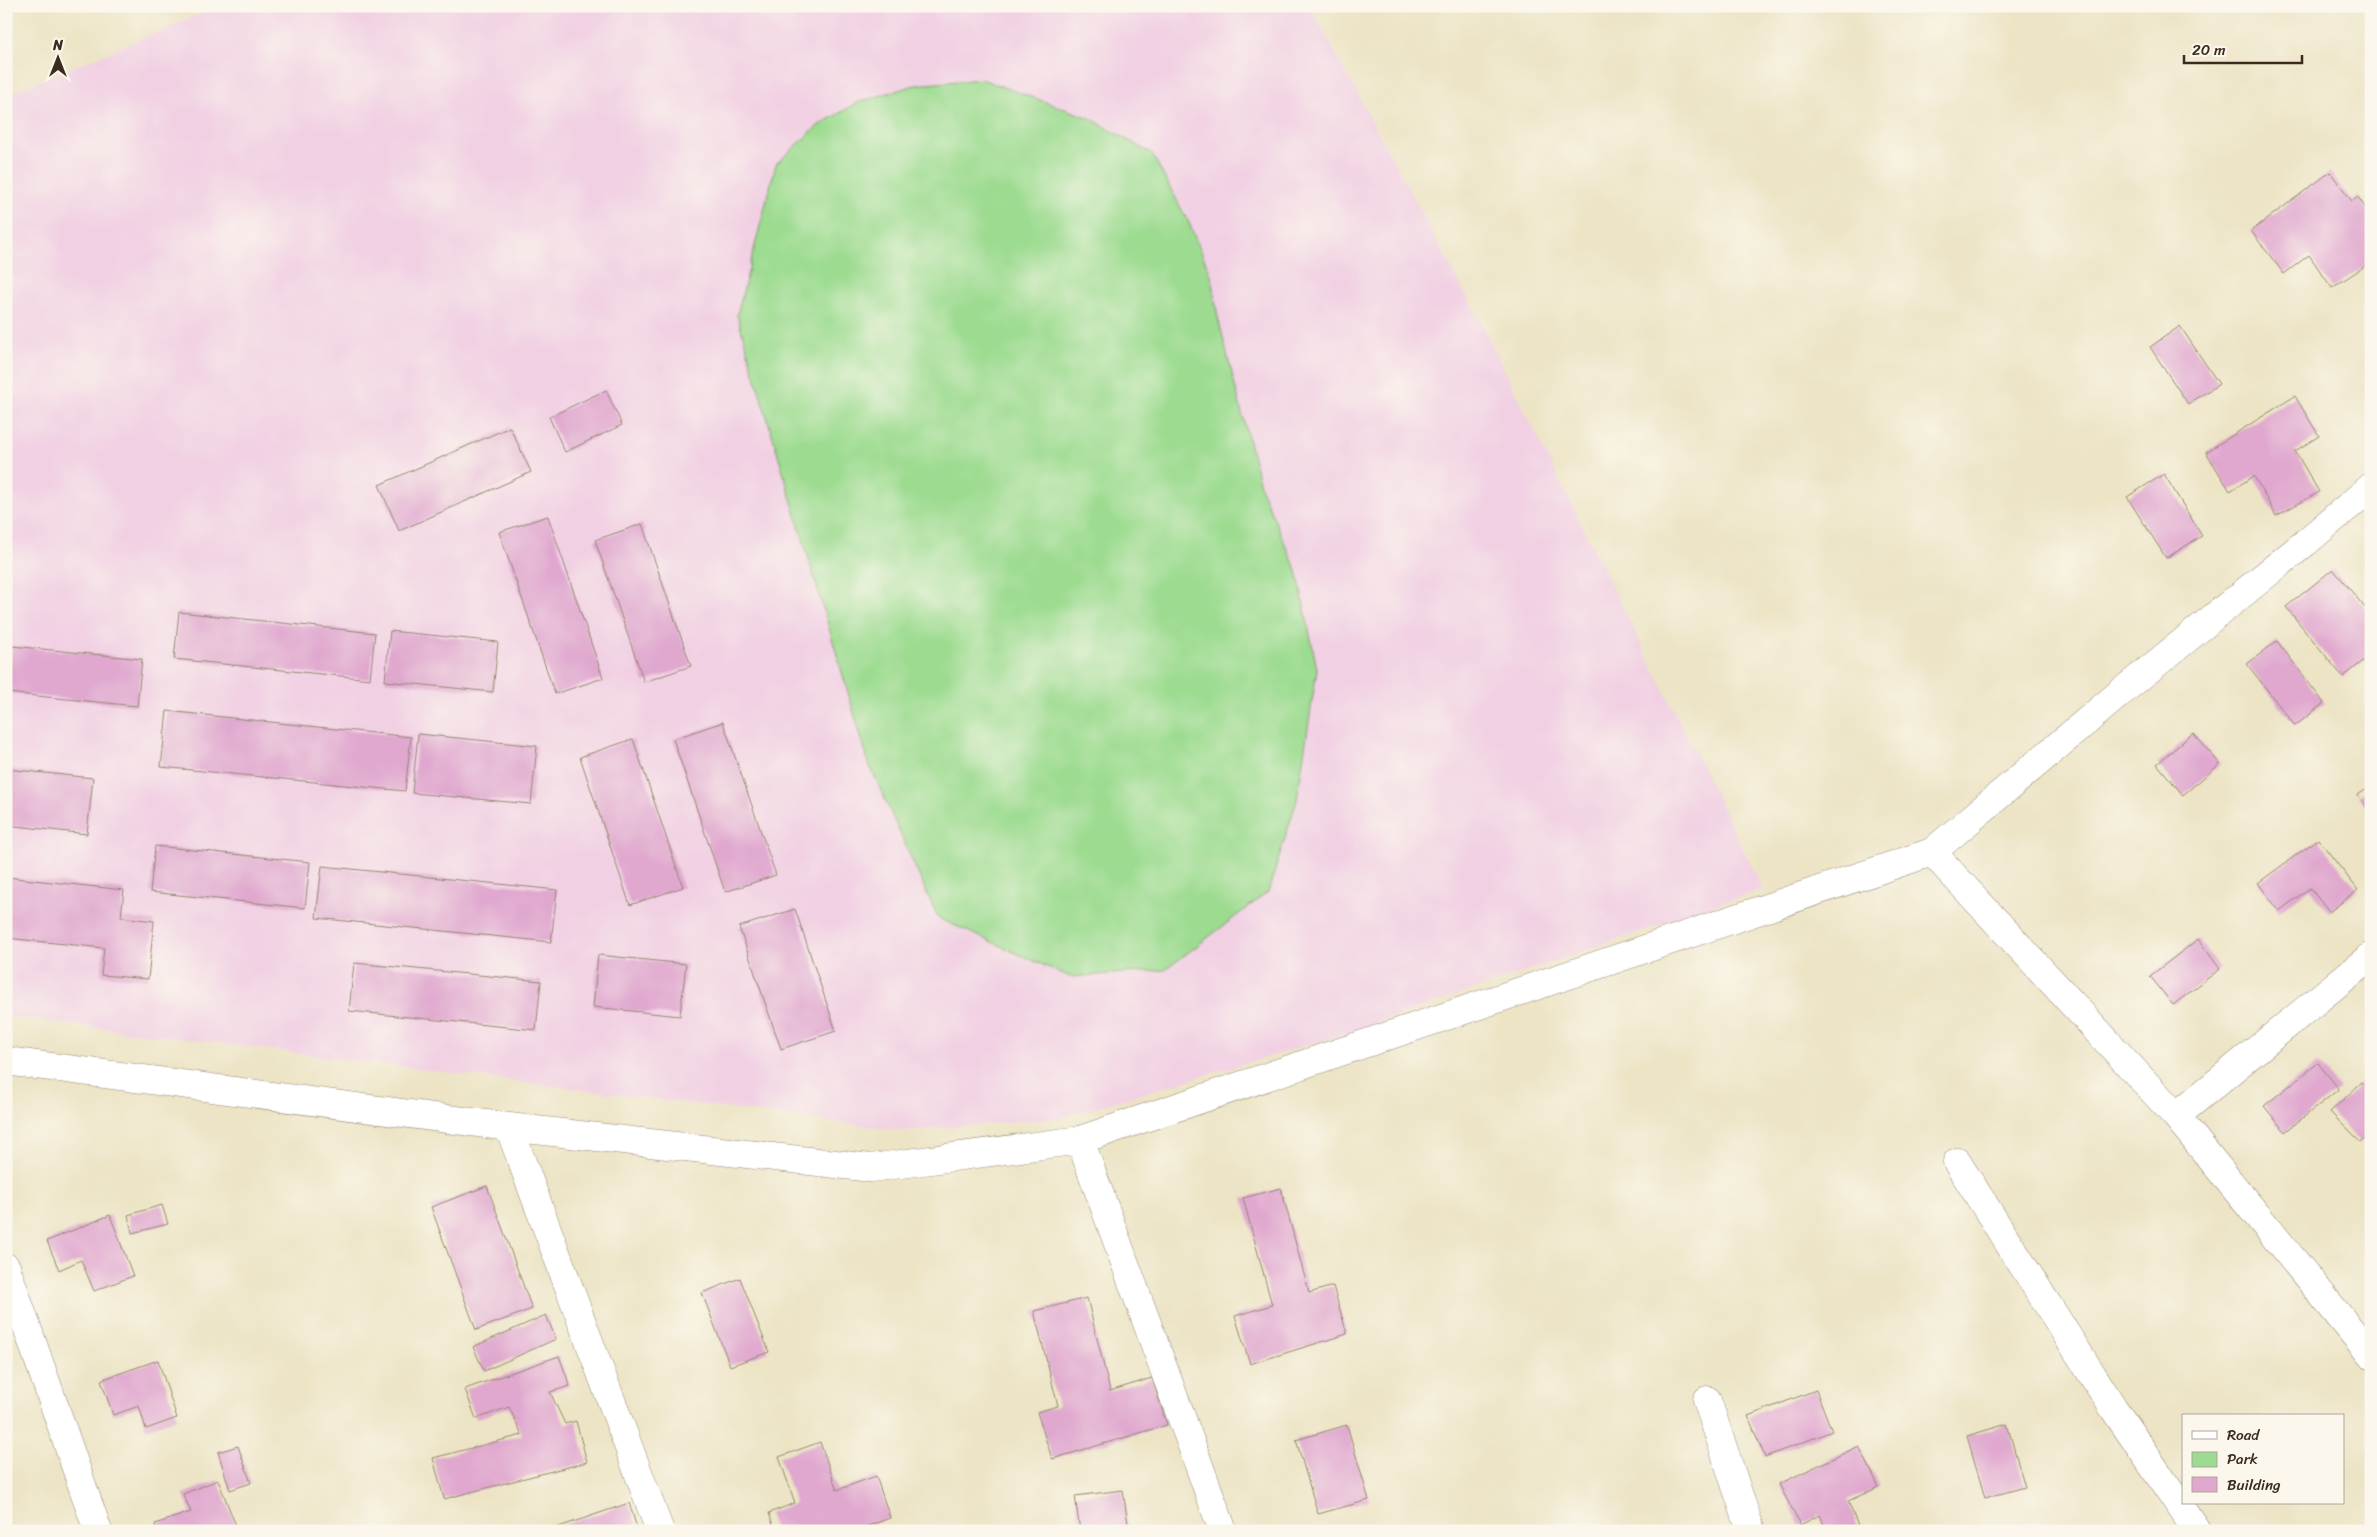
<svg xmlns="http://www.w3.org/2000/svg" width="2377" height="1537" font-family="Sriracha,sans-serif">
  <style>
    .built { fill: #f1d0e3 }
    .green { fill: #9cdb90; stroke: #6c8257 }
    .building { fill: #e0a8cf }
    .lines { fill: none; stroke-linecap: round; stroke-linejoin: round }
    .minor-casing { stroke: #948772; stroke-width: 29 }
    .minor { stroke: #fff; stroke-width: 28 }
  </style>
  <rect width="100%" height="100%" fill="#fbf7ec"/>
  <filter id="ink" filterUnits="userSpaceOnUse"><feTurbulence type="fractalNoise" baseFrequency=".02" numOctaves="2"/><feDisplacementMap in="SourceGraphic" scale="10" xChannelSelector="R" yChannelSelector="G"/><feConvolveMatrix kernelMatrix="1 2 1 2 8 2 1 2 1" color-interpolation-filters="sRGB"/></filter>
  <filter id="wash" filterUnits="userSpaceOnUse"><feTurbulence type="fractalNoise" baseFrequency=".0096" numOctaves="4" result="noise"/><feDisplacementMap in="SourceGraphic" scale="20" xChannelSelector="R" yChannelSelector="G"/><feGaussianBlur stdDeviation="1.12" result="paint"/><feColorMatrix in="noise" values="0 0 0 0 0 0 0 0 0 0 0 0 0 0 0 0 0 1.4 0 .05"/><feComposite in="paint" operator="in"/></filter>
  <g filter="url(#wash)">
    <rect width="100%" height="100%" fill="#ece4c5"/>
    <path class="built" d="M220 6H1310L1482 325 1763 889 1348 1033 1060 1118 905 1131 6 1016V95Z"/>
    <path class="green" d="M981 79 1090 118 1152 154 1189 223 1211 275 1218 318 1261 489 1297 571 1317 669 1297 800 1268 892 1165 970 1070 977 938 918 869 764 737 315 776 164 819 125 859 102 915 85Z"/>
    <g id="blocks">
      <path class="building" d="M2330 172 2352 201 2358 197 2371 216V262L2332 288 2309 255 2284 274 2251 231Z
        M2180 326 2219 384 2188 404 2150 347Z
        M606 390 622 425 565 452 549 417Z
        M2295 396 2319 436 2295 451 2319 492 2276 516 2254 476 2230 491 2206 452Z
        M510 427 531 472 399 531 379 485Z
        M2164 474 2202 536 2166 558 2127 497Z
        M548 516 603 678 555 694 499 532Z
        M642 524 691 666 644 682 595 540Z
        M2333 569 2371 615V655L2343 677 2286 607Z
        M179 612 375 633 370 679 174 659Z
        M390 631 498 642 493 692 385 681Z
        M2277 641 2324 703 2295 726 2247 664Z
        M12 646 142 659 137 706 7 693Z
        M167 711 411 737 405 791 161 767Z
        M723 722 776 875 725 892 673 739Z
        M2193 733 2220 764 2183 795 2157 764Z
        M418 734 537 746 531 804 412 793Z
        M633 739 683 887 630 905 580 757Z
        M6 769 93 778 87 834 6 825Z
        M2371 786V813L2358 795Z
        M2318 839 2358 890 2329 912 2310 888 2279 911 2258 883Z
        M155 846 310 862 305 908 150 892Z
        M322 866 557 890 551 942 316 918Z
        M6 877 124 890 121 917 154 921 148 979 101 975 104 948 6 938Z
        M795 909 836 1031 781 1049 739 927Z
        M2198 939 2220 969 2173 1005 2150 976Z
        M598 955 686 964 680 1016 593 1007Z
        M354 963 541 981 536 1030 349 1011Z
        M2318 1063 2339 1089 2285 1132 2264 1106Z
        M2362 1082 2371 1090V1132L2360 1142 2330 1112Z
        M487 1186 532 1309 476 1330 431 1207Z
        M1281 1188 1309 1293 1333 1286 1347 1334 1250 1364 1235 1316 1272 1305 1243 1198Z
        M162 1205 168 1224 132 1233 128 1215Z
        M110 1215 133 1276 94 1291 81 1260 59 1270 47 1241Z
        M740 1278 769 1352 730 1366 702 1293Z
        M1087 1298 1110 1391 1152 1378 1167 1425 1052 1459 1037 1412 1058 1406 1034 1311Z
        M546 1315 556 1339 484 1371 473 1347Z
        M559 1356 570 1386 550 1392 565 1424 576 1421 587 1462 444 1499 433 1458 522 1435 509 1407 476 1419 465 1389Z
        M158 1360 177 1418 146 1429 139 1406 113 1415 101 1380Z
        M1816 1390 1832 1431 1765 1457 1748 1416Z
        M2007 1424 2025 1487 1985 1498 1967 1436Z
        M1347 1425 1369 1500 1318 1514 1296 1440Z
        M820 1442 837 1490 876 1476 890 1518 854 1531H775L769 1513 795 1503 779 1457Z
        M238 1446 251 1483 230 1490 218 1452Z
        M1859 1446 1879 1487 1848 1501 1860 1531H1826L1820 1515 1800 1525 1779 1484Z
        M218 1480 238 1531H157L155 1524 191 1512 183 1494Z
        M1123 1490 1129 1531H1080L1075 1496Z
        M629 1503 638 1531H550V1530Z"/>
    </g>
  </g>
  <g filter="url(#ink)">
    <use href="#blocks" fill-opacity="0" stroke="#948772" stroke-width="1"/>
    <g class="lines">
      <g class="minor-casing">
        <path id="minor" d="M1932 852 2176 1116 2371 1355
          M6 1061 509 1127 871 1168 1080 1140 1932 852 2120 693 2305 543 2371 487
          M2176 1116 2371 956
          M509 1127 660 1531
          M1080 1140 1223 1531
          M1957 1162 2114 1409 2197 1531
          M6 1267 98 1531
          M1707 1400 1751 1531"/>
      </g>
      <use href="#minor" class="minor"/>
    </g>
  </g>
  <rect width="2377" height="1537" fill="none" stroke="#fbf7ec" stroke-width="25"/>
  <rect x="2182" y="1414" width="162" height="90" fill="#fbf7ec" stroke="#aea59a"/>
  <rect x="2192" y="1431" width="25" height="8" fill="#ffffff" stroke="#aea59a"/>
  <text x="2227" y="1440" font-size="15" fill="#3b2a1e">Road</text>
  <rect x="2192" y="1452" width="25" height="15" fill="#9cdb90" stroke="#aea59a"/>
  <text x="2227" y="1464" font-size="15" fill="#3b2a1e">Park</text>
  <rect x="2192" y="1477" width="25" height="15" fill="#e0a8cf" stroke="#aea59a"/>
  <text x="2227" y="1490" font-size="15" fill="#3b2a1e">Building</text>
  <g transform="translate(58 58)" stroke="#fbf7ec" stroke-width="4" paint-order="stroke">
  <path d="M0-4L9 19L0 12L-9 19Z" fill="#3b2a1e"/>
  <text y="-8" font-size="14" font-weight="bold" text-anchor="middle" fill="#3b2a1e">N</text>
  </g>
  <path d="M2184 55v8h118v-8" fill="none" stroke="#3b2a1e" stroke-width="2.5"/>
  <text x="2192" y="55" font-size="15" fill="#3b2a1e" stroke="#fbf7ec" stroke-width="4" paint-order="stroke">20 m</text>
</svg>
